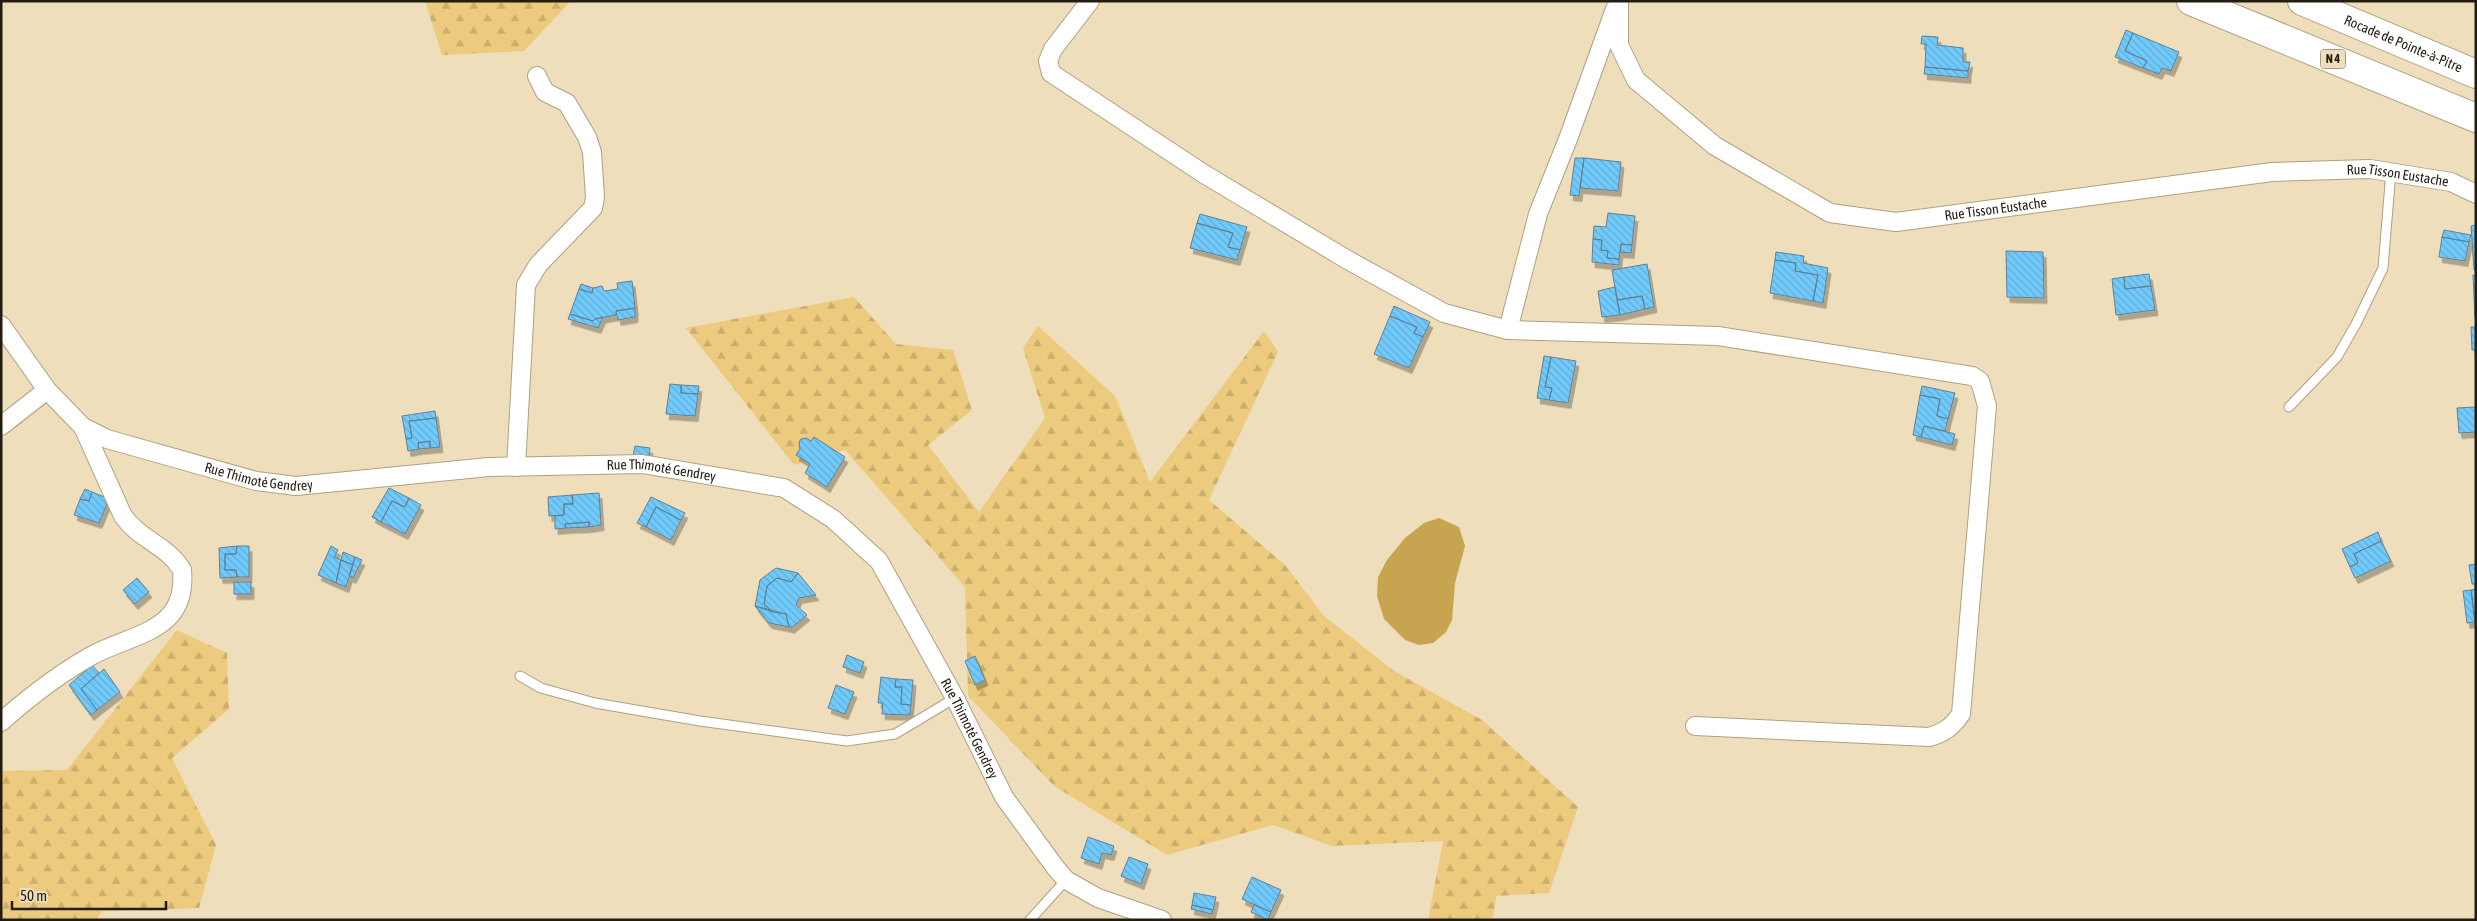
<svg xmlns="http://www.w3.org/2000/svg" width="2477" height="921" font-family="'Asap Condensed',sans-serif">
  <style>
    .forest { fill: url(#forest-firs) }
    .water { fill: #c7a450 }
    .building { fill: url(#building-back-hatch); stroke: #5f8094; filter: url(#shadow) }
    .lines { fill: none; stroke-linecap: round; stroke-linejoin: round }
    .lane-casing { stroke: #afa180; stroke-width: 11 }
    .street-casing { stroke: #afa180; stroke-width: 20 }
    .highway-casing { stroke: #afa180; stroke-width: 30 }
    .lane { stroke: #fff; stroke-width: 9 }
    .street { stroke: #fff; stroke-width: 18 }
    .highway { stroke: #fff; stroke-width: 28 }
    .labels { text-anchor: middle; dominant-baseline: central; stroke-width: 4; stroke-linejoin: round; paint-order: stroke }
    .shield { fill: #eedebc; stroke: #5f5744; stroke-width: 1 }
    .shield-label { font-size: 12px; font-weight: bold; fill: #221d10 }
    .street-label { font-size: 14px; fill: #221d10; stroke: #eedebc }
  </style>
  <defs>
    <pattern id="forest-firs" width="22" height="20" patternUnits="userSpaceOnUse" patternTransform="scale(1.25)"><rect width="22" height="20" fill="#edcb7e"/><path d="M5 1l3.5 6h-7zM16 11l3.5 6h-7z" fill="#cbae6c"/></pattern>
    <pattern id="building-back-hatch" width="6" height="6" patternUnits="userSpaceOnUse" patternTransform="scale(1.25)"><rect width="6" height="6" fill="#70cafb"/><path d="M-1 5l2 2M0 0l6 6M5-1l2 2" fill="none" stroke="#61add6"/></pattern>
    <filter id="shadow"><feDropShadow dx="3" dy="5.5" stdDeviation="0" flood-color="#0004"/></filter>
  </defs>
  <rect width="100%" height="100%" fill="#eedebc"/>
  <path class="forest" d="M425 1H571L524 51 442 55Z
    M854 297 896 344 953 350 972 410 928 445 979 512 1045 418 1023 348 1038 326 1115 396 1150 482 1264 331 1278 352 1209 500 1285 565 1324 616 1394 671 1482 720 1578 807 1549 893 1496 896 1493 920H1428L1443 841 1332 846 1273 825 1167 855 1054 786 968 696 965 587 845 450 794 465 686 328Z
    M177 630 227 653 229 709 172 758 216 845 199 908 102 911 97 920H1V771L67 770Z"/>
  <path class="water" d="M1439 518 1459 527 1465 546 1455 583 1452 620 1446 632 1433 643 1419 645 1405 640 1384 619 1377 596 1378 577 1387 560 1405 538 1424 523Z"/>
  <path class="building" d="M2126 30 2133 33 2125 51 2147 61 2143 68 2115 57Z
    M2133 33 2179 52 2171 71 2162 68 2159 74 2143 68 2147 61 2125 51Z
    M1922 36 1938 37 1937 45 1963 48V62H1970L1968 71 1925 67 1926 44H1921Z
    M1925 67 1968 71V78L1924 74Z
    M1575 158H1584L1579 196 1570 195Z
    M1584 158 1621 162 1618 191 1580 188Z
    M1608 213 1635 216 1632 245 1621 244 1619 259 1607 258 1608 251 1601 250 1602 240 1593 239 1594 226 1606 227Z
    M1200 214 1247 227 1240 250 1228 247 1233 233 1197 223Z
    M1197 223 1233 233 1228 247 1240 250 1237 260 1190 248Z
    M2476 225V270H2474L2471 226Z
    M2444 230 2471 235 2469 242 2442 237Z
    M2442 237 2469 242 2465 261 2439 257Z
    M1593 239 1602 240 1601 250 1608 251 1607 258 1619 259V265L1592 262Z
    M1621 244 1632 245 1631 253 1620 252Z
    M2006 251 2043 252 2044 298 2007 297Z
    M1776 252 1804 256 1803 263 1828 268 1823 303 1813 301 1818 275 1795 271 1796 263 1775 260Z
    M1775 260 1796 263 1795 271 1818 275 1813 301 1770 293Z
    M1647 264 1654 307 1645 309 1642 296 1617 300 1612 270Z
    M2149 274 2151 286 2125 289 2124 277Z
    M2473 275H2476L2475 317Z
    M2124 277 2125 289 2151 286 2155 310 2116 315 2112 279Z
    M632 281 635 308 616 311V315L595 319 593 321 570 314 579 289 592 293 593 288 602 286 604 291 618 289 617 283Z
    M581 284 593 288 592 293 579 289Z
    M1615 287 1620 315 1602 317 1598 291Z
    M1642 296 1645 309 1620 315 1617 300Z
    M1394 306 1430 322 1423 337 1414 333 1417 327 1390 316Z
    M635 308V317L618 320 616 311Z
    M570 314 593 321 595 319 603 317 598 328 568 319Z
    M1390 316 1417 327 1414 333 1423 337 1409 368 1374 354Z
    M2471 327H2476V350H2472Z
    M1544 356 1551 357 1545 387 1552 388 1549 400 1537 398Z
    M1551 357 1576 361 1568 403 1549 400 1552 388 1545 387Z
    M670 384 681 385V393L698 394 695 416 666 414Z
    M681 385 699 386 698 394 681 393Z
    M1922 386 1955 393 1948 419 1937 416 1940 399 1920 395Z
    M1920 395 1940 399 1937 416 1948 419 1945 431 1924 426 1921 437 1913 435Z
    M2476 407V432L2459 433 2457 408Z
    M435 411 436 418 409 421 412 438 406 439 402 416Z
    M436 418 440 447 430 448V441L418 443 419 449 408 451 406 439 412 438 409 421Z
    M1924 426 1955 434 1952 445 1921 437Z
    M814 437 845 457 827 487 805 473 810 464 796 455 800 449 799 442 801 439 806 438 811 441Z
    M430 441V448L419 449 418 443Z
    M635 446 650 448 649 458 633 456Z
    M389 488 409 498 405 507 392 501 381 522 372 517Z
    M85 489 92 492 89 501 80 499Z
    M92 492 109 499 99 523 74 515 80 499 89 501Z
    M599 493 601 525 589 527V522L565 524 566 528 555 529V516L564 515V504H573L572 495Z
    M572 495 573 504H564V515L549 516 548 497Z
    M651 497 685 513 681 520 656 507 646 527 637 523Z
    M409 498 421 505 405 534 381 522 392 501 405 507Z
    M656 507 681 520 671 540 646 527Z
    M589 522V527L566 528 565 524Z
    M2378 532 2381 541 2354 554 2358 563 2350 567 2342 549Z
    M2381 541 2391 561 2355 578 2350 567 2358 563 2354 554Z
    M237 546 236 554H225V570H236L237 577 220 578 219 548Z
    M237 546H249V577H237L236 570H225V554H236Z
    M331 546 338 550 334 557 341 560 336 583 318 575Z
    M343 552 355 557 353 565 341 560Z
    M355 557 362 560 353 578 349 576Z
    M341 560 353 565 346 587 336 583Z
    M2476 564V584H2472L2469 565Z
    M776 568 798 573 791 582 777 578 767 586 764 604 773 612 755 606 760 580Z
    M798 573 816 595 799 598 796 605 807 615 791 628 789 627 786 614 773 612 764 604 767 586 777 578 791 582Z
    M137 578 149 592 135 604 123 590Z
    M234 582H251V594H234Z
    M2476 589V622H2475L2471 590Z
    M2471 590 2475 622 2467 623 2463 591Z
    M755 606 786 614 789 627 769 623Z
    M847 655 864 662 860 673 843 667Z
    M975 656 985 680 975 685 965 661Z
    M92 665 99 673 81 689 97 710 91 715 69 685Z
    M104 669 120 692 97 710 81 689Z
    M881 677 896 679 895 687H902L901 704 911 705 910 715 882 714 883 703H878Z
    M896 679 913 680 911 705 901 704 902 687H895Z
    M836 685 854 692 845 714 828 708Z
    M1088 837 1114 846 1111 855 1102 853 1099 864 1081 858Z
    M1129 857 1148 864 1141 884 1121 876Z
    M1252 877 1281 890 1271 912 1242 899Z
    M1194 893 1216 897 1213 910 1192 905Z
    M1192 905 1213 910 1212 914 1191 909Z
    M1254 905 1271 912 1268 920 1251 912Z"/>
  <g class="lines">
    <g class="lane-casing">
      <path id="lane" d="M2289 407 2337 357 2356 324 2383 268 2391 171
        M520 676 541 688 595 703 700 721 847 741 895 734 955 698
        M1030 920 1066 880"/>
    </g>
    <g class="street-casing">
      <g id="street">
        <path d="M1090 1 1053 49 1048 61 1051 73 1204 174 1346 259 1444 313 1508 330 1718 336 1972 376 1980 381 1987 406 1961 714C1952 727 1944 733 1929 737L1695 726"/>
        <path id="s1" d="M1619 1V45L1636 80 1715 146 1830 213 1896 222 2272 172 2370 169 2451 182 2476 194"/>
        <path id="s2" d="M1 325 47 390 83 427 107 439 256 481 296 486 489 467 642 464 784 488 833 519 879 561 955 698 1004 797 1055 867 1066 880 1098 898 1162 920"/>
        <path d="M1508 330 1538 214 1568 139 1615 9"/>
        <path d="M1 426 47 390"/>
        <path d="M516 467 526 285 538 265 593 208 595 197 592 152 587 137 567 103 545 92 537 76"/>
        <path d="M1 722C28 698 59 674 91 656 132 633 188 633 182 570 167 545 140 540 123 516L83 427"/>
      </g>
    </g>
    <g class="highway-casing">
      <g id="highway">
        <path d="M2191 1 2476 118"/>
        <path id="s3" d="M2302 1 2476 74"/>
      </g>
    </g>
    <use href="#lane" class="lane"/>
    <use href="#street" class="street"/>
    <use href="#highway" class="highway"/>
  </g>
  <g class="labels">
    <rect class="shield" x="2320.5" y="49.5" width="25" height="19" rx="4"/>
    <g class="shield-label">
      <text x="2333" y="59">N 4</text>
    </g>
    <g class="street-label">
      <text stroke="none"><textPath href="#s3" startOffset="110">Rocade de Pointe-à-Pitre</textPath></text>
      <text stroke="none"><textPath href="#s1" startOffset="891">Rue Tisson Eustache</textPath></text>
      <text stroke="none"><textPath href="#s1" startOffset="486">Rue Tisson Eustache</textPath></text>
      <text stroke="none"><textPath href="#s2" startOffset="720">Rue Thimoté Gendrey</textPath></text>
      <text stroke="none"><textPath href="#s2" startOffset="315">Rue Thimoté Gendrey</textPath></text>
      <text stroke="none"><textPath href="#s2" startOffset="1155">Rue Thimoté Gendrey</textPath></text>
    </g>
  </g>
  <rect width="2477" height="921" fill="none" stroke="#221d10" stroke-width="5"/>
  <path d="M12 901v8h154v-8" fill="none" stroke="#221d10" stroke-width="2.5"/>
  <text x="20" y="901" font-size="15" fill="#221d10" stroke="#eedebc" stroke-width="4" paint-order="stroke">50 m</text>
</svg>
